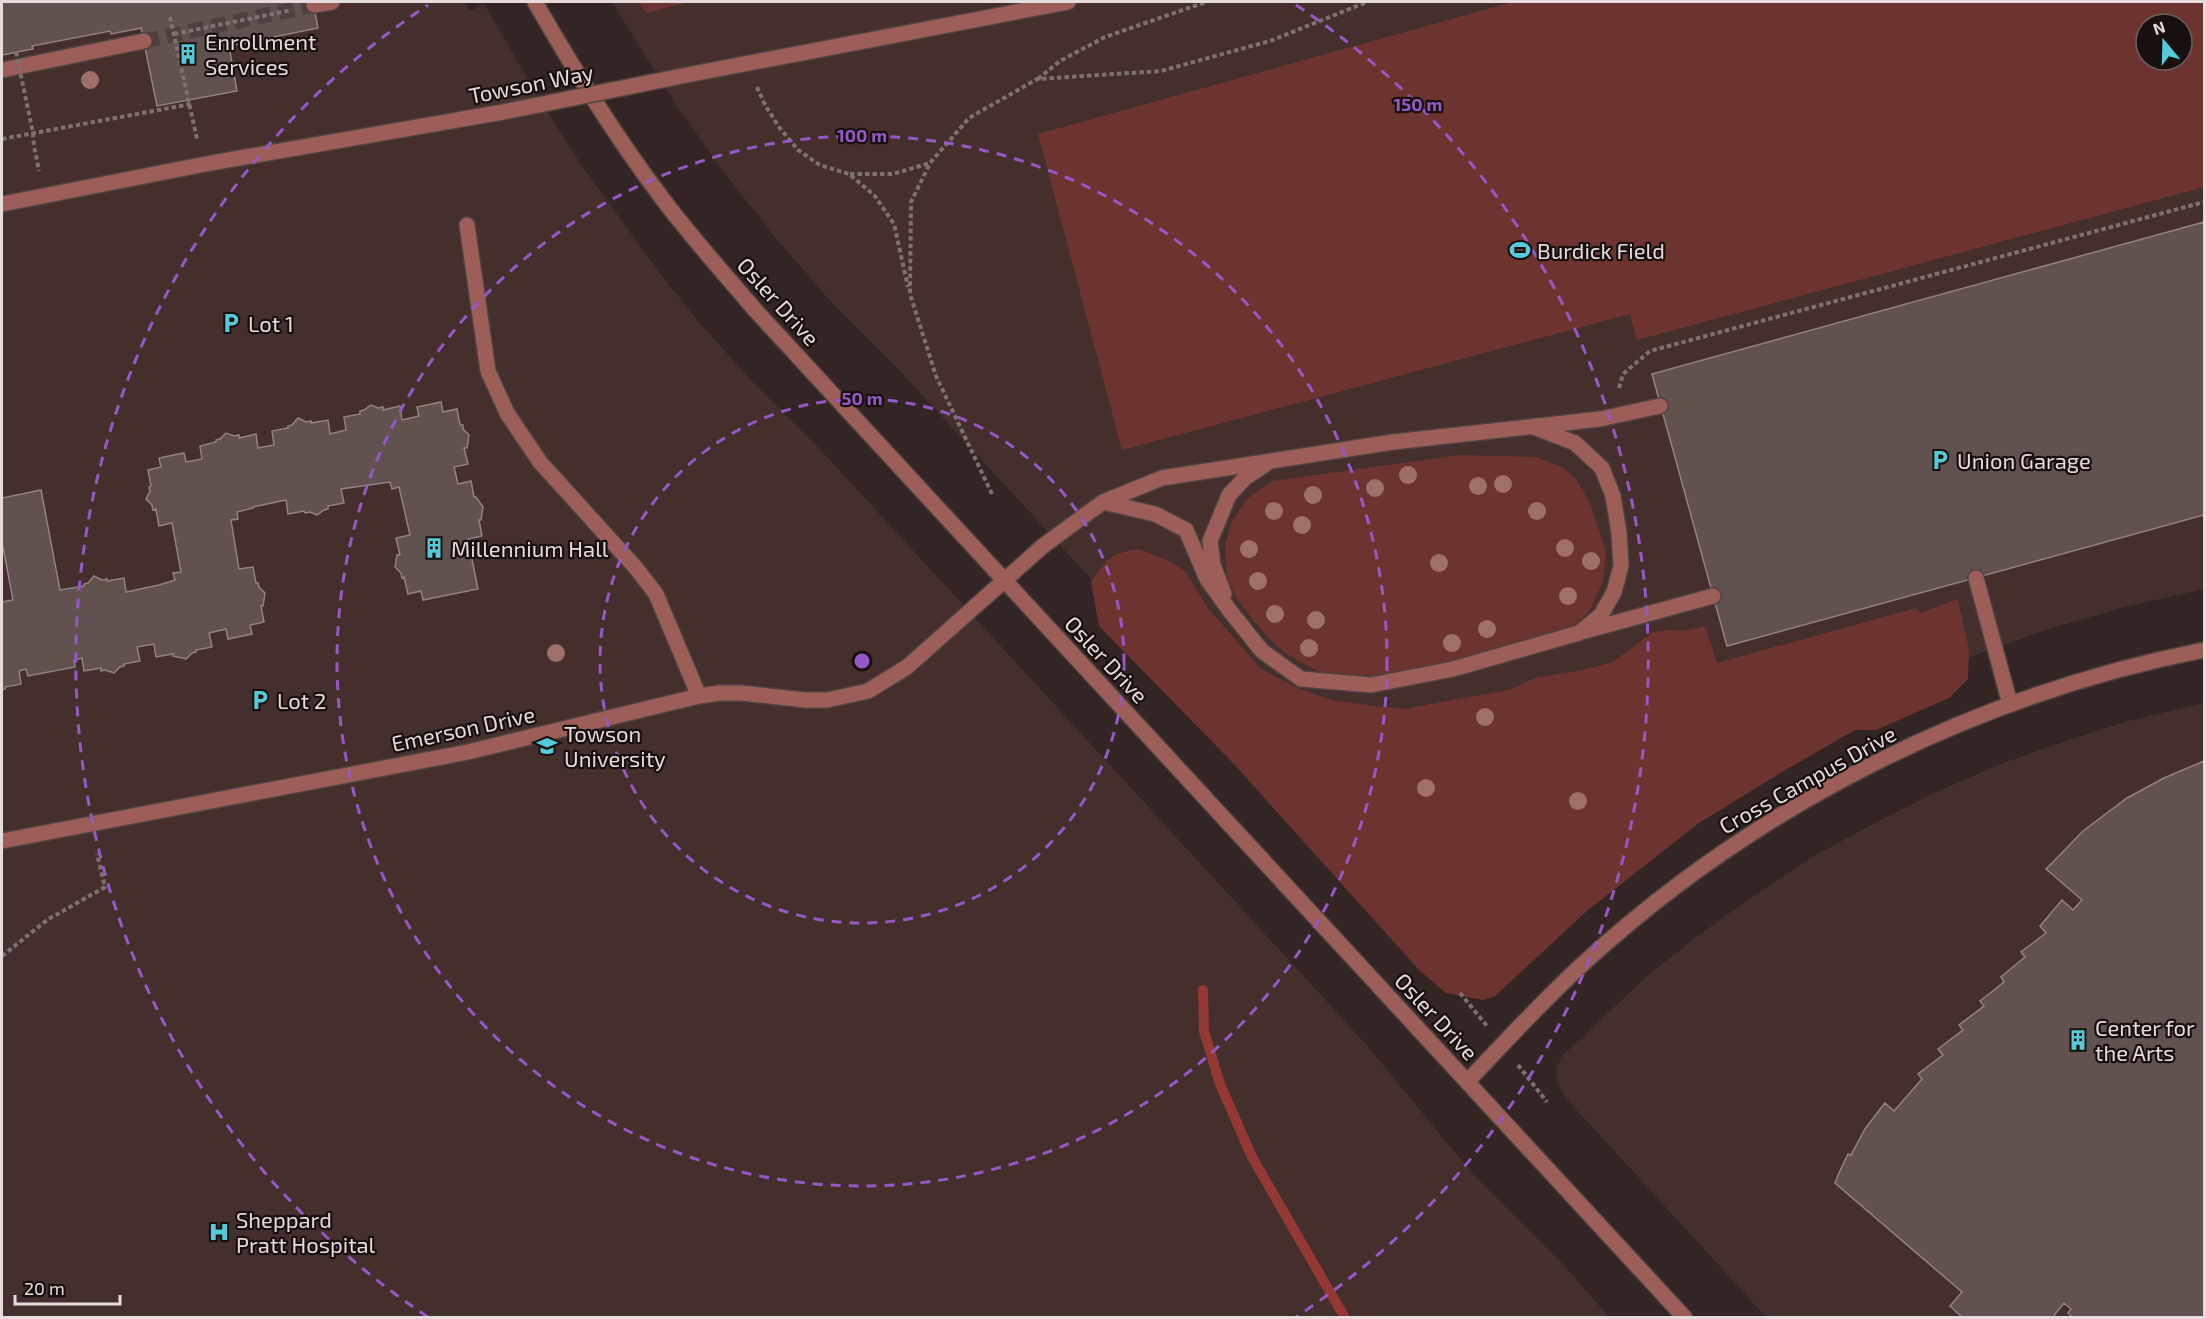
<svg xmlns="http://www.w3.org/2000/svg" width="2206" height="1319" font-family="'Exo 2',sans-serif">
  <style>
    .built { fill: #442f2d; fill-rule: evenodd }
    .green { fill: #6d342f; fill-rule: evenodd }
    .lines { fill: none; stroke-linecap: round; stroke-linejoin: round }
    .stream { stroke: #933832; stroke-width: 10 }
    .building { fill: #61514f; stroke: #93827f; stroke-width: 1.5 }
    .minor-tunnel { stroke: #4e403e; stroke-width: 15; stroke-dasharray: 15 8; stroke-linecap: butt }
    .minor-casing { stroke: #4f4240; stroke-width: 18 }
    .path { stroke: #7d716f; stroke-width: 4; stroke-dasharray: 4.5 3; stroke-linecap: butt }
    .minor { stroke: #9c5e57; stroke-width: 15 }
    .minor-bridge-casing { stroke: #4f4240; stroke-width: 18; stroke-linecap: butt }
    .path-bridge { stroke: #7d716f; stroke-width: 4; stroke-dasharray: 4.5 3; stroke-linecap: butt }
    .minor-bridge { stroke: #9c5e57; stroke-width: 15 }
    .tree { fill: #9f6f69 }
    .ring { fill: none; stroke: #9658c6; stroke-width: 3; stroke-dasharray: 10 8 }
    .labels { text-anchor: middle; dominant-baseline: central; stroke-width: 4.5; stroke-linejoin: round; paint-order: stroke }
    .poi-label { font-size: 22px; fill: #e5dbda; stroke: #17100f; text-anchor: start }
    .street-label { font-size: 22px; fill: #e5dbda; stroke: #17100f }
    .centre { fill: #9658c6; stroke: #17100f; stroke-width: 3 }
    .ring-label { font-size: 18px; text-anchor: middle; font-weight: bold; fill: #9658c6; stroke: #17100f; stroke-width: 4.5; stroke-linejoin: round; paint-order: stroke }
  </style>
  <rect width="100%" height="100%" fill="#332523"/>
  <path class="built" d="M2 2H465L470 11 484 4 543 105 580 163 661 275 704 328 750 379 819 448 1365 1043 1471 1172 1564 1265 1609 1317 2 1318Z
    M612 2H2204V589L2125 607 2052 628 1981 653 1910 681 1452 972 901 372 834 305 778 241 726 175 676 105ZM2146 24H2182V60H2146Z
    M2204 703V1317H1766L1564 1096 1557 1080V1068L1561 1057 1645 978 1699 935 1755 895 1812 857 1873 824 1934 793 1998 765 2063 742 2128 721Z"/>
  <path class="green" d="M639 2H689L646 13Z
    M1513 2H2204V187L1637 340 1630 314 1122 450 1038 134ZM2146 24H2182V60H2146Z
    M1460 455 1536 457 1564 468 1576 479 1590 503 1606 552 1603 582 1591 608 1581 620 1559 635 1391 679 1353 680 1318 671 1298 661 1280 649 1264 633 1238 601 1227 576 1225 545 1232 521 1248 498 1273 481Z
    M1138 549 1167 560 1185 571 1207 607 1260 668 1297 688 1331 700 1373 706 1403 709 1509 690 1535 678 1582 670 1613 662 1653 632 1670 630 1683 631 1705 626 1717 663 1916 608 1920 613 1958 599 1969 650 1968 679 1949 698 1876 730H1855L1782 772 1699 823 1588 910 1495 996 1483 1000 1446 993 1419 970 1232 762 1099 626 1091 582C1107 558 1110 554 1138 549Z"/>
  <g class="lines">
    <path class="stream" d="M1203 990 1204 1031 1220 1084 1252 1157 1345 1318"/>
  </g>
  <path class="building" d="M2 2H313L318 28 229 46 237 91 157 106 141 28 111 34 110 31 32 46 33 49 2 55Z
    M2204 222V515L1727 646 1652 374Z
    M441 402 443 412 457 409 460 425H463V429L469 435 467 448H464L468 464 454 467 458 484 471 481 474 497H476L483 507 481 520H479L482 536 468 539 478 589 423 600 421 591 408 594 404 577 402 578 401 573 395 567 397 555H400L396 538 410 535 399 487 392 489 390 482 341 489 344 503 328 506V509L324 510 317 515 310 512 305 513 304 511 288 514 286 500 253 507V508L237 512 238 519 231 520 239 569 253 567 256 583H258L259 587 265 593 263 606H261L264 622 250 625 252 634 228 639 226 629 209 633 212 647 196 650V652L192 653 186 659 173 656V654L156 657 154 644 137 647 140 661 124 664V666L120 667 114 673 105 670 101 671V668L84 671 82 658 74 660 75 667 28 676 26 669 19 671 21 684 5 687V689L2 690V602L13 600 2 542V498L41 490 60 590 84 586V584L88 583 94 576 102 580 107 579V581L124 578 126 592 159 585 175 580 173 573 181 572 172 523 159 526 156 509 153 510 152 505 146 499 150 491 149 487 151 486 148 470 161 467 159 458 184 453 186 462 202 459 200 446 216 442V440L220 439 226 433 234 436 239 435V438L256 434 258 448 274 445 272 431 288 428V426L292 425 298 418 306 422 311 421V423L328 420 330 434 346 430 344 417 360 414V411L364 410 371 405 378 408 383 407V410L400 406 402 420 419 416 417 407Z
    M2204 761V1318H2074L2068 1313 2071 1309 2064 1303 2052 1318H1963L1950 1306 1962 1292 1835 1183 1839 1173 1848 1154 1851 1155 1865 1129 1881 1108 1885 1103 1894 1111 1922 1079 1918 1074 1943 1055 1938 1049 1963 1030 1959 1025 1984 1006 1980 1001 2004 982 2001 977 2025 957 2021 952 2046 933 2040 926 2062 900 2073 910 2082 900 2046 869 2053 862 2083 831 2127 798 2164 778Z"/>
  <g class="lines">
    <path class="minor-tunnel" d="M144 41 314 5"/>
    <g class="minor-casing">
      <path id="minor" d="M535 2C573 68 613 133 659 194 689 235 723 272 756 311L1685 1318
        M314 5 332 2
        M2 70 144 41
        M697 73 1068 2
        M2 204 211 163 503 112
        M467 225 488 371 507 413 540 462 636 568 656 594 699 696
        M1103 502 1155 514 1186 530 1207 579 1230 611 1262 651 1301 679 1371 685 1453 669 1579 633 1601 615 1614 592 1621 566 1619 533 1613 496 1602 468 1575 443 1536 428
        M1976 578 2010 704
        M1224 594 1213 565 1210 541 1229 495 1245 478 1266 464
        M1585 631 1713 596
        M2 841 468 752 699 696 720 693H741L805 700H827L868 691 907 667 1043 546 1103 502 1162 478 1393 442 1600 419 1660 406
        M1467 1082C1506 1041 1543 1000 1585 962 1758 804 1975 695 2204 650"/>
    </g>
    <path class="path" d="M170 17 197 139
      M174 34 292 10
      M1038 79 1060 61 1105 37 1206 2
      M757 87 765 105 779 127 798 150 820 165 849 174 875 196 894 224 908 287
      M33 133 34 146 39 171
      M2 139 191 104
      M850 174H893L930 163
      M1619 388 1623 374 1650 351 2204 202
      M992 494 936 376 910 294 911 202 930 163 969 118 1037 79 1161 71 1270 41 1367 2
      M2 956 47 920 105 887 97 854
      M1460 993 1487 1026
      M1518 1065 1547 1102"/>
    <use href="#minor" class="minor"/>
    <g class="minor-bridge-casing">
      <path id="minor-bridge" d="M503 112 697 73"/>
    </g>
    <path class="path-bridge" d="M16 52 33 133"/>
    <use href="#minor-bridge" class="minor-bridge"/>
  </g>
  <g class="tree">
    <circle cx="90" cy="80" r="9"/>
    <circle cx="1408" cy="475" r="9"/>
    <circle cx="1503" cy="484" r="9"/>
    <circle cx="1478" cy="486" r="9"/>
    <circle cx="1375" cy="488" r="9"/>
    <circle cx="1313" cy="495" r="9"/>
    <circle cx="1274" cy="511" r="9"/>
    <circle cx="1537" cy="511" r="9"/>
    <circle cx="1302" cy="525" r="9"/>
    <circle cx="1565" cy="548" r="9"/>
    <circle cx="1249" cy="549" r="9"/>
    <circle cx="1591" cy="561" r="9"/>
    <circle cx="1439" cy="563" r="9"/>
    <circle cx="1258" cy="581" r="9"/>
    <circle cx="1568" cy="596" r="9"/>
    <circle cx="1275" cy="614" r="9"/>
    <circle cx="1316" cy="620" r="9"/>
    <circle cx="1487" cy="629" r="9"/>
    <circle cx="1452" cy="643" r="9"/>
    <circle cx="1309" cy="648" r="9"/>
    <circle cx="556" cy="653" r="9"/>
    <circle cx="1485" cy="717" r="9"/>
    <circle cx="1426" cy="788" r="9"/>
    <circle cx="1578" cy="801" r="9"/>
  </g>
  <g class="ring">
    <circle cx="862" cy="661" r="262"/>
    <circle cx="862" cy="661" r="525"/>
    <path d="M428 1317A787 787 0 0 1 428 5M1296 5A787 787 0 0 1 1296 1317"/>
  </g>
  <defs>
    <g id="building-bare" transform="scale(1.62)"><path d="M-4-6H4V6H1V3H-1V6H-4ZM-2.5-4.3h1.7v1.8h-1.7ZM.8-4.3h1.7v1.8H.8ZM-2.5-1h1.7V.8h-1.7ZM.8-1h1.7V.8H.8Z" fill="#53cbda" stroke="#17100f" stroke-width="2.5" paint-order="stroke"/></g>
    <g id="stadium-bare" transform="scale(1.62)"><path d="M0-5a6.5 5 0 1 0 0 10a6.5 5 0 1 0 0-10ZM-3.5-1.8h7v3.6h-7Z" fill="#53cbda" stroke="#17100f" stroke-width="2.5" paint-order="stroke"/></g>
    <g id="parking-bare" transform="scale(1.62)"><path d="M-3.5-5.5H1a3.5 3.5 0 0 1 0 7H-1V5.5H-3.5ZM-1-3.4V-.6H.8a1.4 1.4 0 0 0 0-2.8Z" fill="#53cbda" stroke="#17100f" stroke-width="2.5" paint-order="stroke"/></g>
    <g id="university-bare" transform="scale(1.62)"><path d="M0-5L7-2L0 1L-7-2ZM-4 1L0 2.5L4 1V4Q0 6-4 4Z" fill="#53cbda" stroke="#17100f" stroke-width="2.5" paint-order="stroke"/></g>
    <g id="hospital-bare" transform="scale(1.62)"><path d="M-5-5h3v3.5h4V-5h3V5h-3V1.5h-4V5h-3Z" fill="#53cbda" stroke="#17100f" stroke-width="2.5" paint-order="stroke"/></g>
  </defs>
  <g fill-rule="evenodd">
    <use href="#building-bare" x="188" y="54"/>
    <use href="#stadium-bare" x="1520" y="250"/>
    <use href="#parking-bare" x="231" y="323"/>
    <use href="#parking-bare" x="1940" y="460"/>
    <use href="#building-bare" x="434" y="548"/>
    <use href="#parking-bare" x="260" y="700"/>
    <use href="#university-bare" x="547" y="746"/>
    <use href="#building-bare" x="2078" y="1040"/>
    <use href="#hospital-bare" x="219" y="1232"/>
  </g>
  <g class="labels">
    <g class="poi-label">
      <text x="205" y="41">Enrollment<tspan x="205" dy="25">Services</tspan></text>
      <text x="1537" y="250">Burdick Field</text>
      <text x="248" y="323">Lot 1</text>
      <text x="1957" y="460">Union Garage</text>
      <text x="451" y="548">Millennium Hall</text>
      <text x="277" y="700">Lot 2</text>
      <text x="564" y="733">Towson<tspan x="564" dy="25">University</tspan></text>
      <text x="2095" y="1027">Center for<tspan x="2095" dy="25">the Arts</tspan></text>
      <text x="236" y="1219">Sheppard<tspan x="236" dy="25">Pratt Hospital</tspan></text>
    </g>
    <g class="street-label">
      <text transform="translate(531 83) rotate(-11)">Towson Way</text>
      <text transform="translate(779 301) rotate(48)">Osler Drive</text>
      <text transform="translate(1107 659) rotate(47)">Osler Drive</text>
      <text transform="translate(463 728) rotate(-12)">Emerson Drive</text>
      <text transform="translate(1807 779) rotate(-29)">Cross Campus Drive</text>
      <text transform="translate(1437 1016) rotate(47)">Osler Drive</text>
    </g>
  </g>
  <circle cx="862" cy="661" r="9" class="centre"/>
  <g class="ring-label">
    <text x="1418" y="111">150 m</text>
    <text x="862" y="142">100 m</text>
    <text x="862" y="405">50 m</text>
  </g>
  <rect width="2206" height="1319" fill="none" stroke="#e5dbda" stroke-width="6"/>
  <g transform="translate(2164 42) rotate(341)"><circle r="28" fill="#17100f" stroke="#696160" stroke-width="1.5"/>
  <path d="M0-4.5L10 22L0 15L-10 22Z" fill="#53cbda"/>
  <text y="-9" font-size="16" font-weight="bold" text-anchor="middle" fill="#e5dbda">N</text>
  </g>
  <path d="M15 1295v9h105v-9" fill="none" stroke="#e5dbda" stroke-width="3"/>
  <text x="24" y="1295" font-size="18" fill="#e5dbda" stroke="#17100f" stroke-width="4.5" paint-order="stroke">20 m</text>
</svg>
